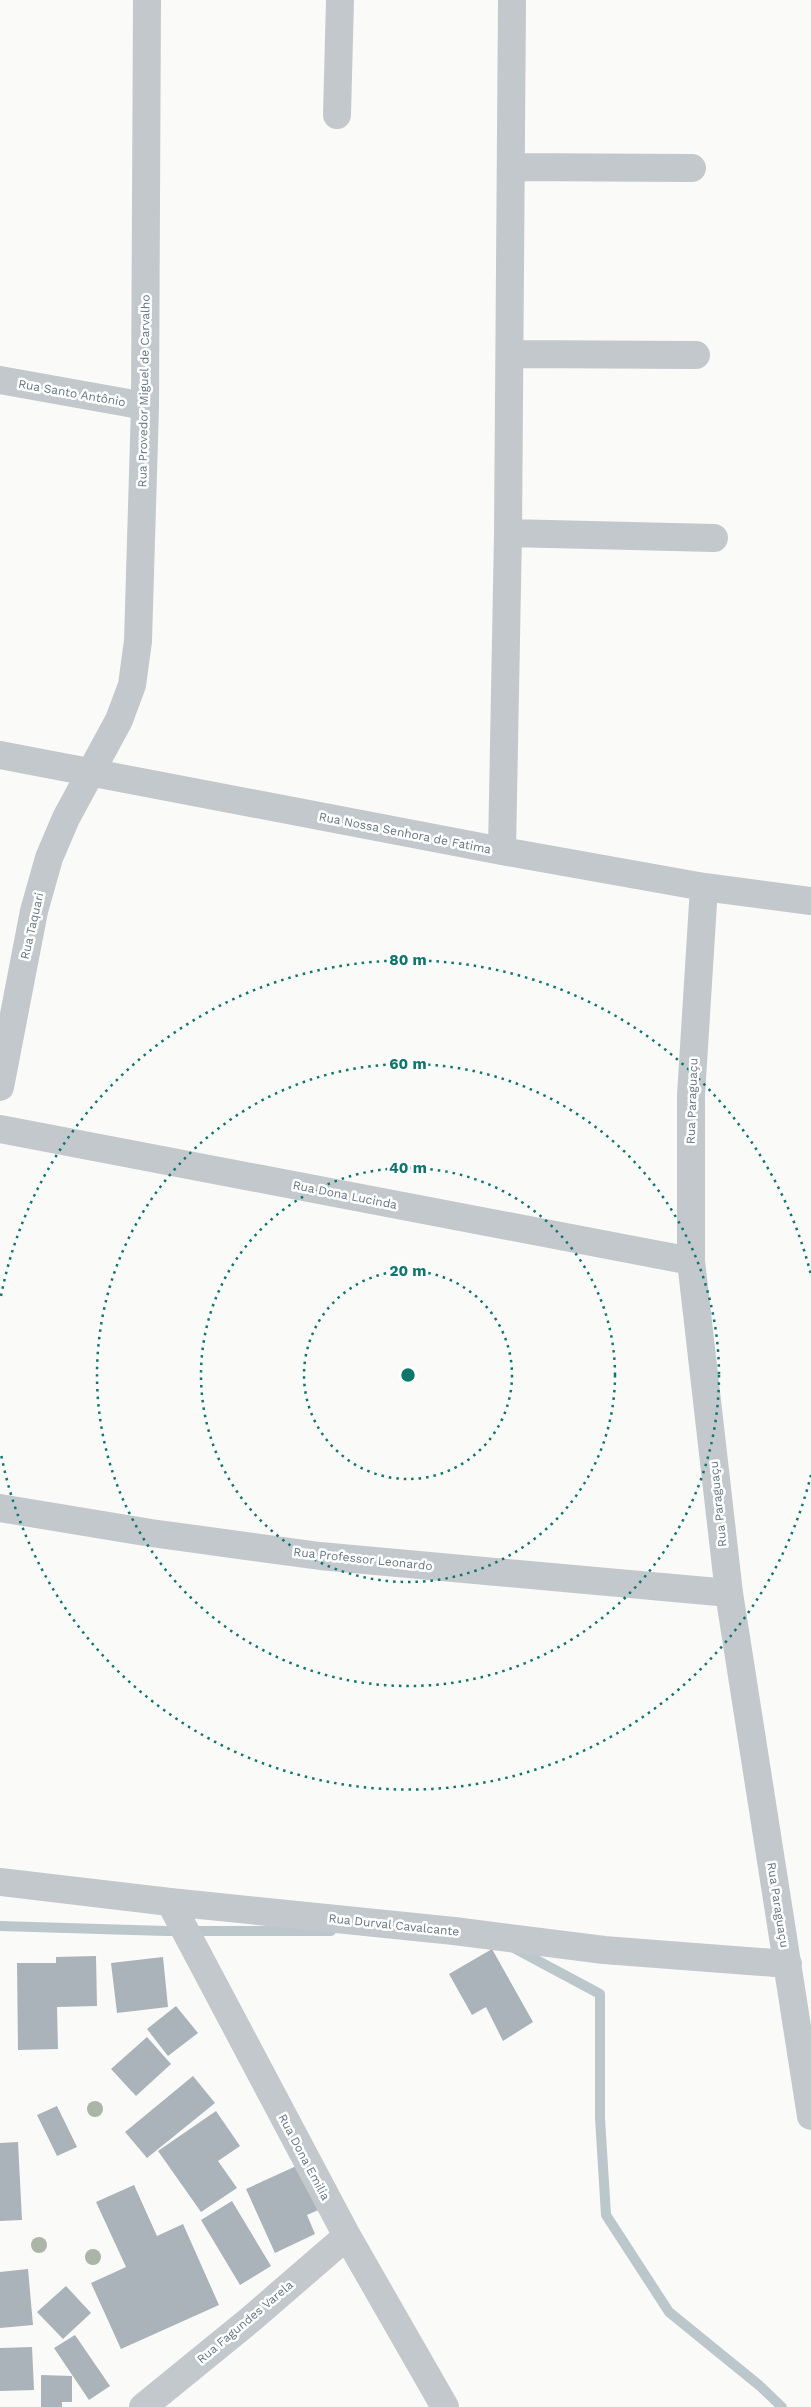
<svg xmlns="http://www.w3.org/2000/svg" width="811" height="2407" font-family="'Work Sans',sans-serif">
  <style>
    .lines { fill: none; stroke-linecap: round; stroke-linejoin: round }
    .stream { stroke: #bbc7cb; stroke-width: 10 }
    .building { fill: #aab3b9 }
    .minor { stroke: #c3c8cc; stroke-width: 28 }
    .tree { fill: #aab4a7 }
    .ring { fill: none; stroke: #0f766e; stroke-width: 2.5; stroke-dasharray: 2.5 5 }
    .labels { text-anchor: middle; dominant-baseline: central; stroke-width: 5; stroke-linejoin: round; paint-order: stroke }
    .street-label { font-size: 12px; fill: #657683; stroke: #fff }
    .centre { fill: #0f766e; stroke: #fff; stroke-width: 2.5 }
    .ring-label { font-size: 15px; text-anchor: middle; font-weight: bold; fill: #0f766e; stroke: #fff; stroke-width: 5; stroke-linejoin: round; paint-order: stroke }
  </style>
  <rect width="100%" height="100%" fill="#fafaf8"/>
  <g class="lines">
    <path class="stream" d="M0 1926 166 1931H331
      M514 1948 600 1994V2118L606 2215 669 2312 760 2386 782 2407"/>
  </g>
  <path class="building" d="M492 1949 533 2022 503 2041 486 2007 472 2015 449 1974Z
    M96 1956 97 2006 57 2007 58 2049 18 2050 17 1963H56V1957Z
    M163 1957 168 2007 117 2013 111 1963Z
    M176 2006 198 2033 168 2056 147 2029Z
    M147 2037 171 2064 136 2096 111 2069Z
    M193 2076 215 2103 147 2158 125 2132Z
    M57 2106 77 2147 57 2156 37 2115Z
    M216 2111 240 2146 218 2161 237 2188 201 2212 158 2151Z
    M18 2142 22 2220 0 2221V2143Z
    M305 2162 325 2207 307 2215 315 2234 275 2253 246 2189Z
    M134 2185 157 2236 183 2224 219 2305 121 2349 91 2283 126 2267 96 2202Z
    M232 2201 271 2266 240 2285 201 2220Z
    M28 2269 33 2325 0 2328V2272Z
    M66 2286 91 2313 63 2339 37 2312Z
    M75 2335 110 2386 89 2400 54 2348Z
    M32 2347 34 2390 0 2391V2348Z
    M41 2375 72 2376V2402H62V2407H41Z"/>
  <g class="lines">
    <path class="minor" d="M337 115 340 0
      M511 167 692 168
      M510 354 696 355
      M0 380 145 406
      M508 533 714 538
      M0 755 502 851 704 887 811 901
      M502 851 508 533 512 0
      M704 887 691 1095V1261L729 1593 811 2116
      M0 1087 34 911 49 858 66 818 119 720 132 685 138 641 145 406 147 0
      M0 1129 691 1261
      M0 1508 151 1533 320 1556 729 1593
      M0 1882 170 1902 454 1931 604 1950 788 1964
      M170 1902 347 2236 445 2407
      M143 2407 251 2319 347 2236"/>
  </g>
  <g class="tree">
    <circle cx="95" cy="2109" r="8"/>
    <circle cx="39" cy="2245" r="8"/>
    <circle cx="93" cy="2257" r="8"/>
  </g>
  <g class="ring">
    <circle cx="408" cy="1375" r="104"/>
    <circle cx="408" cy="1375" r="207"/>
    <circle cx="408" cy="1375" r="311"/>
    <path d="M811 1475A415 415 0 0 1 1 1454M1 1296A415 415 0 0 1 811 1275"/>
  </g>
  <g class="labels">
    <g class="street-label">
      <text transform="translate(144 391) rotate(-89)">Rua Provedor Miguel de Carvalho</text>
      <text transform="translate(72 393) rotate(10)">Rua Santo Antônio</text>
      <text transform="translate(405 833) rotate(11)">Rua Nossa Senhora de Fatima</text>
      <text transform="translate(32 926) rotate(-77)">Rua Taquari</text>
      <text transform="translate(692 1101) rotate(-88)">Rua Paraguaçu</text>
      <text transform="translate(345 1195) rotate(11)">Rua Dona Lucinda</text>
      <text transform="translate(718 1504) rotate(-96)">Rua Paraguaçu</text>
      <text transform="translate(363 1559) rotate(6)">Rua Professor Leonardo</text>
      <text transform="translate(778 1905) rotate(81)">Rua Paraguaçu</text>
      <text transform="translate(394 1925) rotate(6)">Rua Durval Cavalcante</text>
      <text transform="translate(304 2157) rotate(62)">Rua Dona Emilia</text>
      <text transform="translate(245 2322) rotate(-40)">Rua Fagundes Varela</text>
    </g>
  </g>
  <circle cx="408" cy="1375" r="8" class="centre"/>
  <g class="ring-label">
    <text x="408" y="965">80 m</text>
    <text x="408" y="1069">60 m</text>
    <text x="408" y="1173">40 m</text>
    <text x="408" y="1276">20 m</text>
  </g>
</svg>
